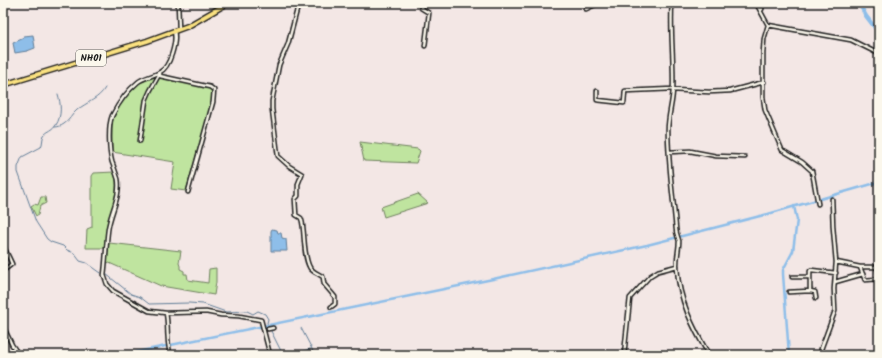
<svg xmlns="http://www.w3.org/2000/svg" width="882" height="358" font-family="Kalam,sans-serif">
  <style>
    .green { fill: #bfe49f; stroke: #6e805e }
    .water { fill: #8ebee9; stroke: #607d97 }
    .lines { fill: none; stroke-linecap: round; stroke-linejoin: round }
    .stream { stroke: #607d97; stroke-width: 1 }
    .canal { stroke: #8ebee9; stroke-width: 2.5 }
    .river { stroke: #8ebee9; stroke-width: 4 }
    .minor-casing { stroke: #1c1c1c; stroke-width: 5.5 }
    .highway-casing { stroke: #1c1c1c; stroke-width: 7 }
    .minor { stroke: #fbf7ec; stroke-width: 2.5 }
    .highway { stroke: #fae180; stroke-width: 4 }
    .labels { text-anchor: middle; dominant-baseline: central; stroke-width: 3; stroke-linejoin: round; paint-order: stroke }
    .shield { fill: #fbf7ec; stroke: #5f5e5a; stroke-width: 1 }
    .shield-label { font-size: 10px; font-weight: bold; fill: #1c1c1c }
  </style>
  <rect width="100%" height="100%" fill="#f3e7e5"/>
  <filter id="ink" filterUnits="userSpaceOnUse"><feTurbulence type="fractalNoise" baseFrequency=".025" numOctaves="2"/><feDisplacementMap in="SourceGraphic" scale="8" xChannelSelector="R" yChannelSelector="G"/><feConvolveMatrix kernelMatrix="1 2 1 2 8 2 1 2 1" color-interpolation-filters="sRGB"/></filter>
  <g filter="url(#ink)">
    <path class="green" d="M156 76 213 89V96L210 107 186 191 171 189 175 162 112 152V122L115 114 122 102 139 83Z
      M360 142 418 149 420 151 416 163 364 161Z
      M114 172C120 191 112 205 108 223 106 231 105 240 105 248H86L87 229 92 227V176L94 173Z
      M418 194 428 203 384 217 381 207Z
      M41 197H45L46 203 40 206 38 215 36 216 31 206 34 204 38 205Z
      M109 243 181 251 179 263 180 266V269L184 271V274H187L188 280 208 283 209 269 216 268V282L214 295 161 286 107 262Z"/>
    <path class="water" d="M33 35 35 48 27 51 15 53 13 43 24 38V36Z
      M272 229 277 230 278 233H281L282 238 286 239 287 251H271V231Z"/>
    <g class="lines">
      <path class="stream" d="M58 94C61 104 62 116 56 125 54 130 47 131 44 135 42 139 43 143 41 147L22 157 18 167V172L36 222 47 239 51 242 63 246 67 250 74 253 80 261 87 263 101 273
        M55 127C58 127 61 126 64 124 69 121 72 114 77 110 87 102 99 99 105 88
        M106 274 131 294 140 297 149 304 189 303 203 304 226 312 247 311 253 314 258 311 265 314 268 319 267 323 282 353 285 355
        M301 328 312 349 314 355
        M291 355 303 352 306 350 311 349"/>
      <path class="canal" d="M122 355 493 279 647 245 768 214 879 182
        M789 355 783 274V270L793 251 797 220 794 206"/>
      <path class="river" d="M859 3 866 16 879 33"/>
      <g class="minor-casing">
        <path id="minor" d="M178 3 179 29
          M421 3V8L429 13 425 46
          M672 3C670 31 674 60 673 88 673 102 668 115 668 130 668 163 673 196 676 229 676 233 678 237 679 241 679 250 676 259 677 268 679 300 693 328 709 355
          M756 3 768 25 851 40 879 54
          M298 6 288 44 279 65 272 101V109L278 156 289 166 302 174 298 184V196L295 199 296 215 301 218 302 221C305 234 303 256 310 268 313 272 319 274 323 277L324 284 335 297V304L331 307
          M586 9 599 3
          M761 10 762 9V3
          M768 25 764 39 763 53V97L765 110 782 150 802 162 812 171 818 204
          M174 31C177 42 170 67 160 72 152 77 144 77 138 82 127 91 118 104 112 116 108 126 109 151 112 162 114 167 116 173 118 179 121 197 110 213 108 230 106 245 106 260 104 275L107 284 113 291 149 311 166 313 206 312 221 315 239 316 261 320 270 355
          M160 72V76L210 87 214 90 213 102 188 192
          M673 90 709 92 730 91 764 82
          M597 91V100L624 103 625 91 673 89
          M140 141 146 100 150 91 160 73
          M669 152 690 151 716 156 745 157
          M3 245 12 264 3 271
          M836 262 860 267 865 280 878 279 879 282
          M860 267H877L878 272H879
          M792 277H810
          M835 282 863 274
          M879 290 877 304 879 315
          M810 291 815 292 816 298
          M789 292 810 291V271L811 270 836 273
          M166 313C168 323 167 329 168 339 168 345 170 349 169 355
          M3 326 12 345 19 355
          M268 329 273 328
          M624 355 630 298 650 276 658 271 677 266
          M822 355 821 349 835 311 834 289 836 262 833 227 832 199"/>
      </g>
      <g class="highway-casing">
        <path id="highway" d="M3 85 147 41 188 26 228 3"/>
      </g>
      <use href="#minor" class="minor"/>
      <use href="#highway" class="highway"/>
    </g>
  </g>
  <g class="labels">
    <rect class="shield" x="76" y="50" width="30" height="16" rx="3"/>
    <g class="shield-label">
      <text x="91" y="58">NH01</text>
    </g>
  </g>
  <rect width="882" height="358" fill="none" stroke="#fbf7ec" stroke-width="16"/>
  <rect x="8" y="8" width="866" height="342" fill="none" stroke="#1c1c1c" stroke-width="1.5" filter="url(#ink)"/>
</svg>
